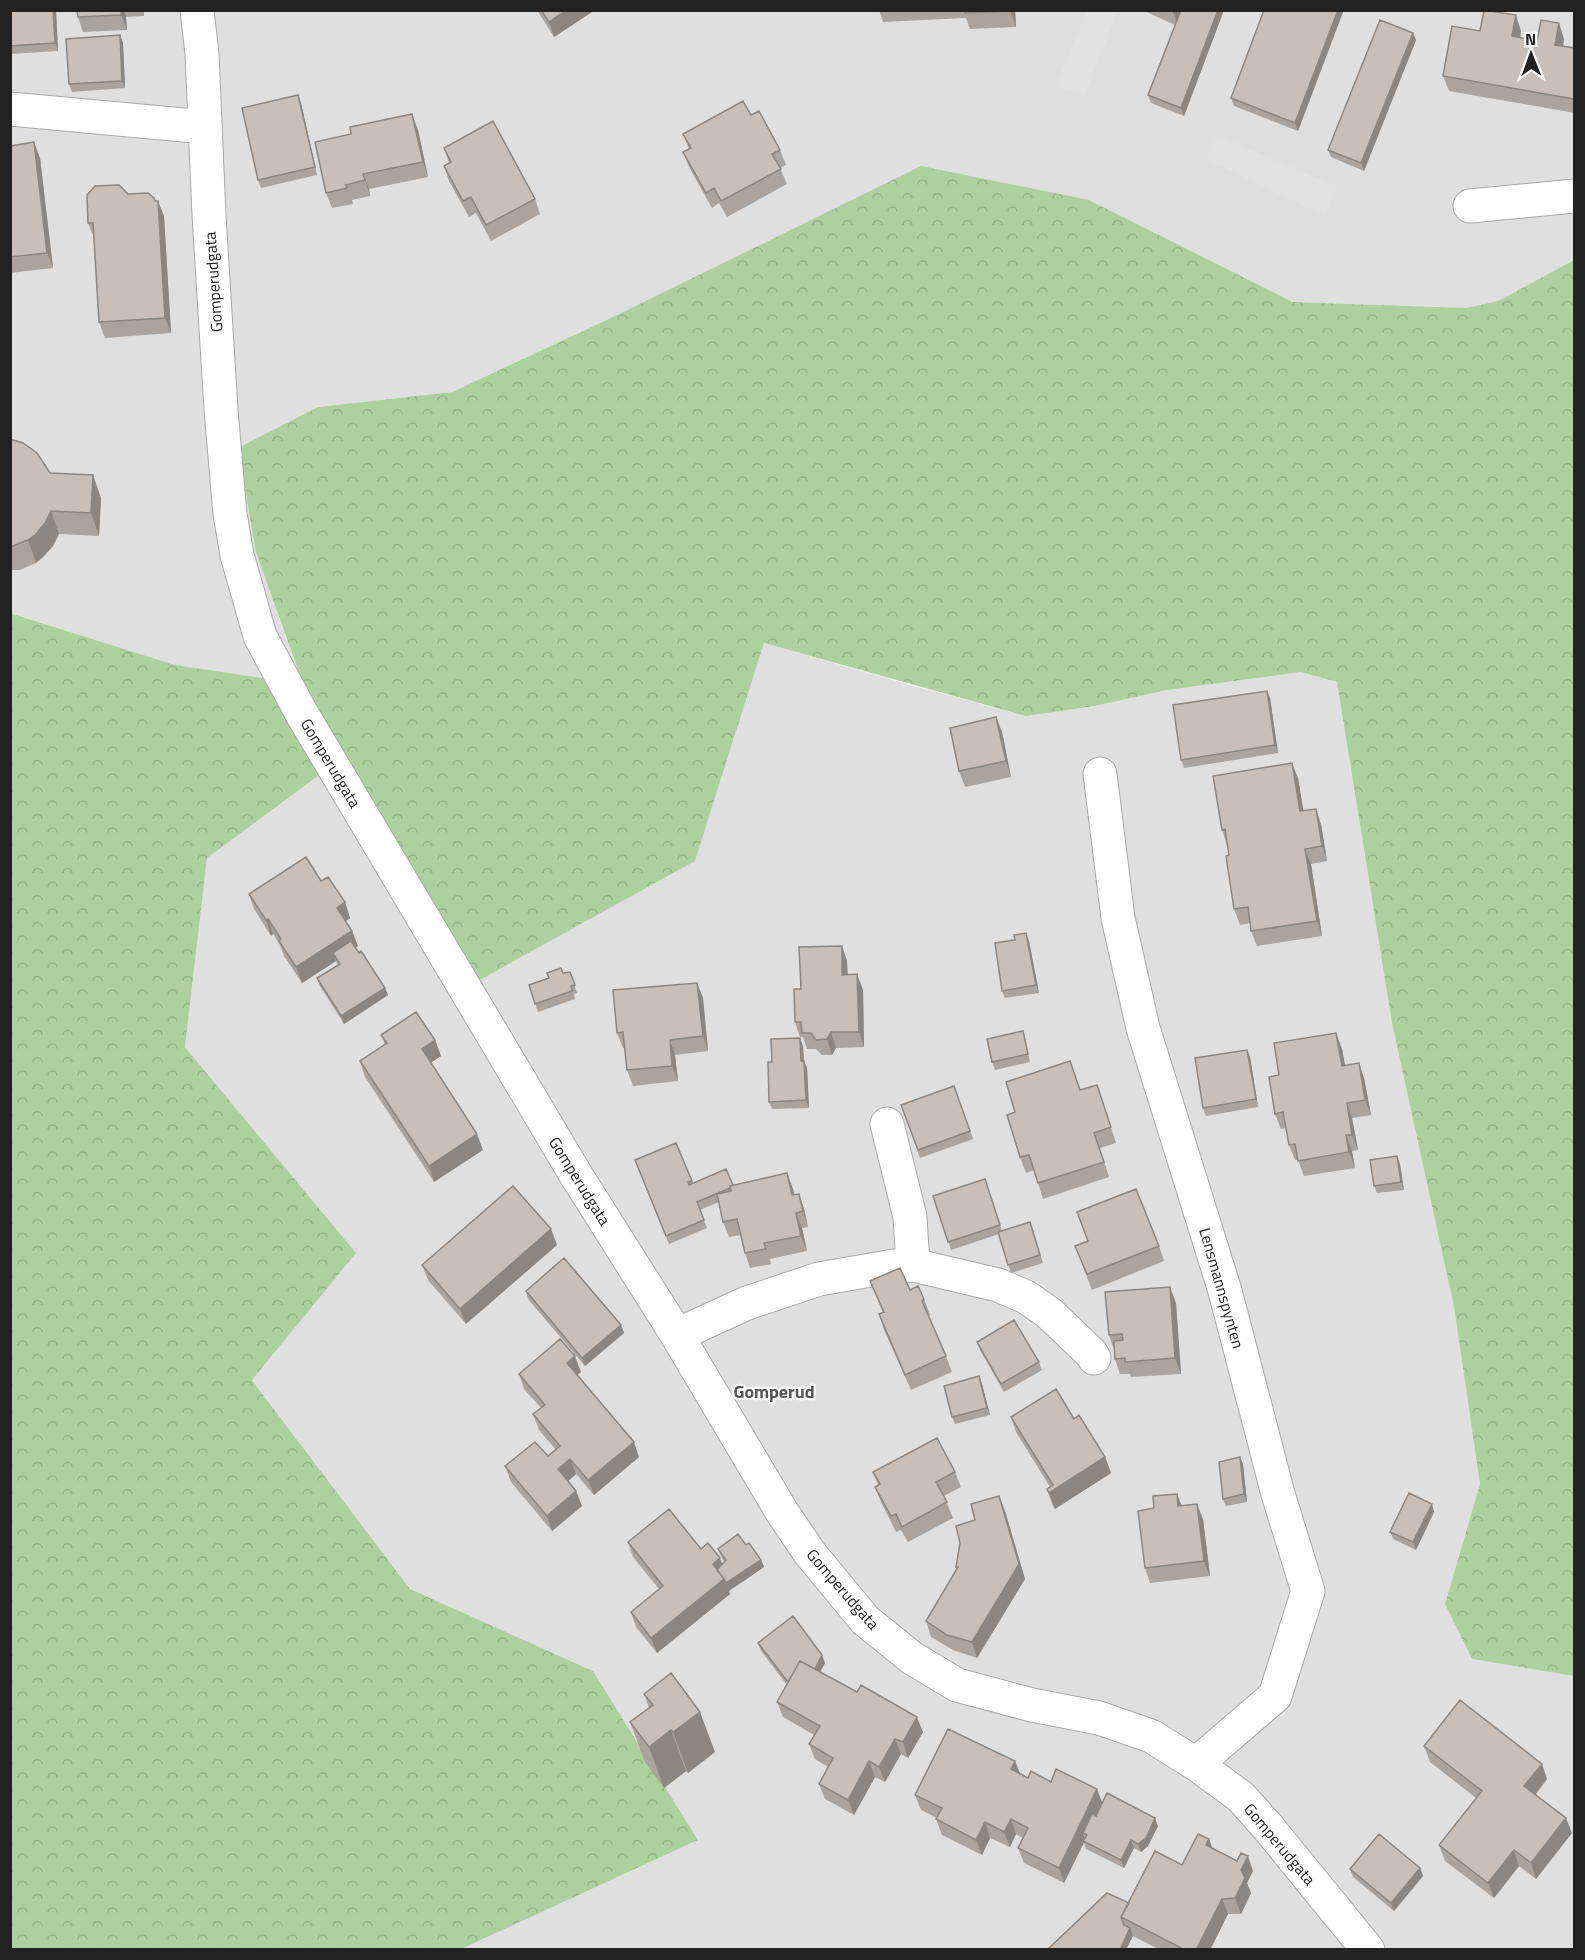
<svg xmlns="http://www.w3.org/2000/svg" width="1585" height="1960" font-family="'Titillium Web',sans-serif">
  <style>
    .residential { fill: #e0dfdf }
    .forest { fill: url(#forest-crowns) }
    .parking { fill: #e2e2e2 }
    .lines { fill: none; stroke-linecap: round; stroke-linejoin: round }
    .minor-casing { stroke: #a9a9a9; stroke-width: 35 }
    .minor { stroke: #fff; stroke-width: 33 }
    .wall { fill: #aba49e }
    .shaded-wall { fill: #8b8681 }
    .building { fill: #c7bfb8; stroke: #8b8681; stroke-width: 1.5 }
    .labels { text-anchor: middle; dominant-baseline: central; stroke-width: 4.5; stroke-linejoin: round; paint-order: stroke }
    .street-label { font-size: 16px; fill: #222; stroke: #fff }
    .neighbourhood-label { font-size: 18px; font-weight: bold; fill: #555; stroke: #fff }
  </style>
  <defs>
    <pattern id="forest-crowns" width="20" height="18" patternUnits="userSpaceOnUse" patternTransform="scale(1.5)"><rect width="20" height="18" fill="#add19e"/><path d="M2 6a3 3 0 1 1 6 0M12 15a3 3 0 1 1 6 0" fill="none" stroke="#95b388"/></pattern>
  </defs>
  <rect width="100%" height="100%" fill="#f2efe9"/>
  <path class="residential" d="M11 11H1574V260L1498 301 1466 308 1293 302 1089 200 613 317 452 392 318 407 277 613 303 684 175 665 11 613Z
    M764 643 913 686 1026 716 1095 706 1167 690 1301 672 1337 682 1392 1023 1454 1307 1480 1484 1445 1604 1472 1659 1574 1676V1949H461L698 1840 593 1671 410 1589 252 1379 356 1253 185 1047 207 858 337 762 695 861Z"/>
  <path class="forest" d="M921 166 1089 200 1293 302 1466 308 1498 301 1574 260V1676L1472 1659 1445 1604 1480 1484 1454 1307 1392 1023 1337 682 1301 672 1167 690 1095 706 1026 716 764 643 695 861 476 982 337 762 207 858 185 1047 356 1253 252 1380 410 1589 593 1671 698 1840 461 1949H11L10 613 175 665 303 684 256 552 238 448 318 407 452 392 613 317Z"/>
  <path class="parking" d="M1087 11H1118L1084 96 1055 86Z
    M1214 134 1338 187 1325 216 1207 160Z"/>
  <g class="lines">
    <g class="minor-casing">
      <path id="minor" d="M197 10 202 54 209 215 221 410 230 514 237 555 260 636 302 714 576 1175 677 1335 782 1512 809 1552 865 1620 912 1658 957 1685 1032 1705 1099 1718 1151 1736 1196 1764 1241 1797 1267 1826 1368 1950
        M10 109 205 127
        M1470 206 1574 196
        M1100 774 1118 918 1143 1028 1225 1291 1278 1494 1308 1591 1275 1696 1196 1764
        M887 1124 910 1217 913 1265
        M677 1335 747 1303 819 1279 894 1266 913 1265 998 1285 1026 1297 1049 1313 1091 1353 1094 1358"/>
    </g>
    <use href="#minor" class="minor"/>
  </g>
  <path class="wall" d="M10 10H56L58 51 10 54Z
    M77 10H144V16L126 17 127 30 83 32 78 17Z
    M537 10H595L554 37Z
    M879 10H1015L1016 27 970 29 966 18 883 22Z
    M1142 10H1224L1184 116 1151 103 1148 95 1175 25Z
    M1343 12 1298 131 1234 106 1231 98Z
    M1521 31 1520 38 1537 41 1564 39 1563 46 1575 48V113L1449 91 1443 76Z
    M1413 33 1416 40 1364 171 1331 157 1328 150Z
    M120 35 123 43 125 88 72 92 69 84Z
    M298 95 301 103 317 175 261 188 258 180Z
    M751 115 780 150 786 165 780 168 787 184 727 217 719 203 712 208 689 167 683 152 689 149 683 134Z
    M418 130 428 177 369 189 370 196 352 200 353 204 332 208 326 193Z
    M10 145 40 158 53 268 10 273Z
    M444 148 535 199 540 214 491 241 476 213 469 217 449 181 444 166 449 163Z
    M128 194 154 198 155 201H158L164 216 171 333 105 338 99 322 94 238 88 223Z
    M10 439 50 473 101 498 99 536 59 534 53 546 43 557 36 563 20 570H10Z
    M1270 698 1278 753 1184 768 1181 760Z
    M1002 732 1011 777 965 787 959 771Z
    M1298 778 1303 810 1321 824 1327 861 1311 864 1322 936 1257 946 1251 931 1250 923 1240 925 1234 909 1229 855 1227 845 1222 830Z
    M321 881 345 902 350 918 346 921 352 931 358 946 355 948 385 988 388 995 344 1024 320 986 317 978 338 965 336 961 302 983 284 956 280 945 273 934 271 936 254 909 249 894Z
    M1029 941 1039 993 1005 998 1002 991Z
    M842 946 847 961 848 975 863 990 864 1047 836 1048 832 1055H822L816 1049H807L803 1037H800L795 1022 801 989Z
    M570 972 577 993 574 994 575 999 538 1012 529 985 563 973Z
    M697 983 703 998 708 1051 675 1055 678 1081 633 1086 627 1070 625 1048H623L617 1033Z
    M381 1035 435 1040 441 1056 430 1063 483 1150 434 1182 365 1077 360 1061 385 1045Z
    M1025 1039 1030 1062 995 1070 992 1062Z
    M803 1046 804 1061 807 1068 809 1108 772 1109 769 1102 772 1062Z
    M1342 1049 1345 1065 1364 1078 1371 1115 1352 1118 1358 1150 1352 1151 1355 1168 1304 1176 1298 1160H1295L1289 1145 1286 1128 1281 1129 1275 1114 1279 1075Z
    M1247 1050 1250 1057 1258 1107 1206 1116 1203 1108Z
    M1097 1085 1116 1143 1100 1148 1109 1177 1043 1199 1034 1170 1026 1173 1020 1157 1080 1090Z
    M954 1086 973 1139 920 1158 901 1105Z
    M676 1143 693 1183 733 1185 787 1173 794 1195 799 1194 804 1209 808 1227 802 1228 807 1251 770 1259 771 1264 750 1268 745 1253 741 1235 729 1237 723 1222 719 1202 700 1210 707 1228 669 1244 635 1160Z
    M1400 1164 1404 1190 1377 1193 1374 1186Z
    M985 1179 1002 1231 1033 1230 1043 1263 1011 1273 999 1234 951 1250 933 1196Z
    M1077 1212 1159 1246 1164 1261 1092 1290 1075 1246 1088 1241Z
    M551 1229 557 1245 466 1324 428 1280 422 1265Z
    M870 1281 910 1290 924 1299 930 1315 928 1316 946 1356 952 1372 911 1390 884 1330 879 1314 883 1313Z
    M526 1291 621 1325 624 1333 585 1366 528 1299Z
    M1176 1303 1181 1374 1131 1377 1130 1374H1120L1115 1359 1114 1350 1109 1335Z
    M977 1342 1039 1362 1042 1370 1004 1392 980 1350Z
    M581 1372 577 1375 639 1457 594 1495 576 1474 568 1481 576 1491 582 1506 552 1531 511 1482 505 1466 548 1456 556 1450 539 1430 533 1414 541 1408 524 1389 519 1374Z
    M982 1384 990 1415 955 1424 952 1417Z
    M1011 1417 1074 1419 1105 1457 1111 1473 1055 1509 1052 1504 1047 1489 1050 1487 1016 1432Z
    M1240 1457 1243 1464 1247 1502 1226 1506 1223 1499Z
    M873 1472H955L961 1487 944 1496 953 1518 908 1542 901 1530 896 1532 881 1502 875 1487 878 1485Z
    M1182 1506 1203 1519 1210 1576 1150 1583 1145 1568Z
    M1005 1511 1025 1579 977 1658 953 1650 931 1637 926 1621 957 1569 956 1567Z
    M1434 1512 1416 1550 1393 1539 1390 1532Z
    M628 1542 701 1549 722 1564 724 1562 721 1556 718 1549 746 1545 761 1560 764 1567 729 1591 730 1594 657 1653 636 1627 631 1612 659 1589 633 1557Z
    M758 1643 825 1663 820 1672 923 1732 908 1758 901 1754 885 1782 875 1777 854 1815 825 1799 819 1784 828 1767 815 1759 809 1744 814 1735 783 1717 777 1702 787 1685 761 1651Z
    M644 1694 715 1752 688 1773 686 1771 664 1788 645 1762 630 1722 649 1708Z
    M1424 1746 1547 1779 1536 1794 1572 1833 1536 1879 1519 1866 1494 1898 1445 1861 1439 1845 1476 1798 1430 1762Z
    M1015 1761 1020 1774 1028 1778 1051 1782 1158 1826 1148 1846 1141 1852 1134 1848 1124 1868 1086 1849 1084 1843 1064 1883 1024 1863 1018 1848 1023 1838 1016 1834 1010 1847 990 1838 982 1855 942 1835 936 1819 937 1818 921 1810 915 1795Z
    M1213 1849 1253 1871 1247 1883 1251 1893 1241 1914H1228L1210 1950H1160L1133 1936 1047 1950 1129 1903 1182 1865Z
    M1420 1868 1423 1876 1394 1911 1353 1877 1350 1869Z"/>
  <path class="shaded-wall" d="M53 10H56L58 51 55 43Z
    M121 10H124L126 17 127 30 121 15Z
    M566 10H595L554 37 549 22Z
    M1010 10H1015L1016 27Z
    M1172 10H1184L1178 26Z
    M1218 10H1224L1184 116 1181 108Z
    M1338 10H1343V12L1298 131 1295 123Z
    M1516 15 1521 31 1518 52 1512 36Z
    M1559 23 1564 39 1561 60 1555 45Z
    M1413 33 1416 40 1364 171 1361 163Z
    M120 35 123 43 125 88 122 81Z
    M298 95 301 103 317 175 315 167Z
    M412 114 418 130 428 177 423 162Z
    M34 142 40 158 53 268 47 253Z
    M363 174 369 189 370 196 365 180Z
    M154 198 159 210 158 201 164 216 171 333 165 318Z
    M93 475 101 498 99 536 91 513Z
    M51 511 59 534 53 546 43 557 36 563 28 540Z
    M1267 691 1270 698 1278 753 1275 745Z
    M996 717 1002 732 1011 777 1006 761Z
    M1292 763 1298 778 1306 826 1300 811Z
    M1316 809 1321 824 1327 861 1322 846Z
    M1305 849 1311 864 1322 936 1317 921Z
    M345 902 350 918 343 923 337 908Z
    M268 919 273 934 271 936 266 920Z
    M352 931 358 946 337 960 333 953 336 961 302 983 296 967Z
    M1026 933 1029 941 1039 993 1036 985Z
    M842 946 847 961 848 990 842 975Z
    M857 974 863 990 864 1047 859 1032Z
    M697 983 703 998 708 1051 703 1036Z
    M385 988 388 995 344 1024 341 1016Z
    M831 1032 836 1048 832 1055 827 1039Z
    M1336 1033 1342 1049 1348 1081 1342 1066Z
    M800 1038 803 1046 804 1068 801 1061Z
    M435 1040 441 1056 427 1065 422 1049Z
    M670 1040 675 1055 678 1081 672 1066Z
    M1247 1050 1250 1057 1258 1107 1256 1099Z
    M804 1061 807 1068 809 1108 806 1100Z
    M1359 1063 1364 1078 1371 1115 1365 1100Z
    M1347 1103 1352 1118 1358 1150 1352 1135Z
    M477 1134 483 1150 434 1182 429 1166Z
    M1346 1135 1352 1151 1355 1168 1349 1152Z
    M1397 1156 1400 1164 1404 1190 1401 1182Z
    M787 1173 793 1189 798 1211 792 1195Z
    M799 1194 804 1209 808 1227 803 1211Z
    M796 1213 802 1228 807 1251 801 1236Z
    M551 1229 557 1245 466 1324 460 1309Z
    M1170 1287 1176 1303 1181 1374 1175 1358Z
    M621 1325 624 1333 585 1366 582 1358Z
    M575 1356 581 1372 573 1378 567 1363Z
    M979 1376 982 1384 990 1415 987 1408Z
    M634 1442 639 1457 594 1495 588 1480Z
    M1105 1457 1111 1473 1055 1509 1049 1493Z
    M1240 1457 1243 1464 1247 1502 1244 1494Z
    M570 1459 576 1474 564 1485 558 1469Z
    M576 1491 582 1506 552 1531 547 1516Z
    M1177 1494 1183 1509 1178 1506Z
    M999 1496 1005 1511 1025 1579 977 1658 972 1642Z
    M1197 1504 1203 1519 1210 1576 1204 1561Z
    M1432 1504 1434 1512 1416 1550 1413 1542Z
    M720 1558 726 1573 720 1578 713 1564Z
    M761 1560 764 1567 729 1591 730 1594 657 1653 651 1638 724 1579Z
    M822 1655 825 1663 815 1681 812 1673Z
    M700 1712 715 1752 688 1773 673 1732Z
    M917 1717 923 1732 908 1758 903 1742Z
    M671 1730 686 1771 664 1788 649 1747Z
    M895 1739 901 1754 885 1782 879 1767Z
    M869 1761 875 1777 854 1815 848 1800Z
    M1015 1761 1021 1776 1011 1769Z
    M1542 1764 1547 1779 1530 1801 1524 1786Z
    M1097 1789 1103 1805 1087 1835 1083 1833 1085 1840 1064 1883 1059 1868Z
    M1155 1818 1158 1826 1148 1846 1141 1852 1138 1844Z
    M1566 1818 1572 1833 1536 1879 1531 1863Z
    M1011 1819 1016 1834 1010 1847 1004 1832Z
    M985 1822 990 1838 982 1855 976 1840Z
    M1209 1839 1215 1855 1206 1845Z
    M1131 1840 1134 1848 1124 1868 1121 1860Z
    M1514 1850 1519 1866 1494 1898 1488 1883Z
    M1248 1856 1253 1871 1247 1883 1251 1893 1241 1914 1235 1898 1241 1870Z
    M1420 1868 1423 1876 1394 1911 1391 1903Z
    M1222 1899 1228 1914 1210 1950H1196Z
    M1130 1928 1133 1936 1126 1950H1120Z"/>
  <path class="building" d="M10 10H53L55 43 10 46Z
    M77 10H121V15L78 17Z
    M541 10H566L549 22Z
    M964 10H1010V11L965 13Z
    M1181 10H1218L1181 108 1148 95Z
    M1264 10H1338L1295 123 1231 98Z
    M1484 10 1516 15 1512 36 1537 41 1541 20 1559 23 1555 45 1575 48 1574 99 1443 76 1452 26 1480 31Z
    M1380 20 1413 33 1361 163 1328 150Z
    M120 35 122 81 69 84 66 39Z
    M298 95 315 167 258 180 242 108Z
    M743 101 751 115 759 111 780 150 772 154 781 169 721 201 714 188 706 193 683 152 691 148 683 134Z
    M412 114 423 162 363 174 365 180 346 185 347 188 326 193 315 142 351 134 350 127Z
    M493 121 535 199 486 225 471 197 463 201 444 166 451 162 444 148Z
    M34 142 47 253 10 257V146Z
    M119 185 128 194 148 193 154 198 155 201H158L165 318 99 322 93 223H88L87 195 95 186Z
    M10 439 23 443 37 453 50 473 93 475 91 513 51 511 45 523 35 535 28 540 10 547Z
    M1267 691 1275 745 1181 760 1173 705Z
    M996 717 1006 761 959 771 950 728Z
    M1292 763 1300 811 1316 809 1322 846 1305 849 1317 921 1251 931 1248 907 1234 909 1226 856 1229 855 1225 829 1222 830 1213 776Z
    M306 857 321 881 328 877 345 902 337 908 352 931 296 967 279 941 281 939 268 919 266 920 249 894Z
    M1026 933 1036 985 1002 991 995 943 1015 940 1014 935Z
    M351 941 359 953 361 951 385 988 341 1016 317 978 340 964 333 953Z
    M842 946V975L857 974 859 1032H831L827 1039 816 1040 811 1033H802L801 1022H795L794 989H801L799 947Z
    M561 968 563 973 570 972 575 985 571 986 572 991 535 1004 529 985 549 978 547 973Z
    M697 983 703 1036 670 1040 672 1066 627 1070 623 1032 617 1033 613 990Z
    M416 1012 435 1040 422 1049 477 1134 429 1166 360 1061 387 1043 381 1035Z
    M1023 1031 1028 1054 992 1062 987 1039Z
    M1336 1033 1342 1066 1359 1063 1365 1100 1347 1103 1352 1135H1346L1349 1152 1298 1161 1295 1144 1289 1145 1283 1112 1275 1114 1269 1077 1279 1075 1274 1043Z
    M800 1038 801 1061H804L806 1100 769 1102 768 1062H772L771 1039Z
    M1247 1050 1256 1099 1203 1108 1195 1058Z
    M1070 1061 1080 1090 1097 1085 1111 1127 1094 1133 1104 1162 1038 1183 1029 1155 1020 1157 1007 1115 1015 1112 1006 1082Z
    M954 1086 970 1131 918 1150 901 1105Z
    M676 1143 692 1181 688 1182 689 1185 726 1169 733 1185 730 1186V1188L697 1202 704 1220 666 1236 635 1160Z
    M1397 1156 1401 1182 1374 1186 1370 1160Z
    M787 1173 792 1195 799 1194 803 1211 796 1213 801 1236 764 1243 766 1249 745 1253 737 1219 723 1222 717 1194 731 1191 730 1186Z
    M985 1179 1000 1225 948 1242 933 1196Z
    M513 1186 551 1229 460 1309 422 1265Z
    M1136 1189 1159 1246 1087 1274 1075 1246 1088 1241 1077 1212Z
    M1030 1222 1040 1255 1008 1265 998 1232Z
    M564 1258 621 1325 582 1358 526 1291Z
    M900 1268 910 1290 918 1286 924 1299 922 1301 946 1356 905 1375 879 1314 884 1312 870 1281Z
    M1170 1287 1175 1358 1125 1362V1358L1115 1359 1114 1341 1123 1340 1122 1334 1109 1335 1105 1292Z
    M1014 1320 1039 1362 1001 1384 977 1342Z
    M560 1339 575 1356 567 1363 634 1442 588 1480 570 1459 558 1469 576 1491 547 1516 505 1466 535 1442 548 1456 560 1446 533 1414 545 1405 519 1374Z
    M979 1376 987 1408 952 1417 944 1386Z
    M1056 1389 1074 1419 1079 1415 1105 1457 1049 1493 1047 1489 1053 1485 1011 1417Z
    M937 1438 955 1472 936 1482 947 1502 902 1527 896 1514 891 1516 875 1487 880 1484 873 1472Z
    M1240 1457 1244 1494 1223 1499 1219 1462Z
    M1409 1493 1432 1504 1413 1542 1390 1532Z
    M1177 1494 1178 1506 1197 1504 1204 1561 1145 1568 1138 1511 1154 1508 1153 1496Z
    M999 1496 1019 1564 972 1642 947 1635 926 1621 958 1567H956L960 1543 956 1526 975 1520 971 1504Z
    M669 1509 701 1549 708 1543 720 1558 713 1564 724 1579 651 1638 631 1612 663 1586 628 1542Z
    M738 1534 746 1545 749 1543 761 1560 726 1583 724 1579 717 1570 726 1560 718 1549Z
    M793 1616 822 1655 815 1669 800 1661 788 1682 758 1643Z
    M800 1661 857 1692 861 1685 917 1717 903 1742 895 1739 879 1767 869 1761 848 1800 819 1784 833 1758 809 1744 820 1726 777 1702Z
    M671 1673 700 1712 673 1732 671 1730 649 1747 630 1722 653 1705 644 1694Z
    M1460 1700 1542 1764 1524 1786 1566 1818 1531 1863 1514 1850 1488 1883 1439 1845 1482 1791 1424 1746Z
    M948 1729 1015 1761 1011 1769 1028 1778 1031 1771 1051 1782 1056 1769 1097 1789 1059 1868 1018 1848 1028 1828 1011 1819 1004 1832 985 1822 976 1840 936 1819 942 1808 915 1795Z
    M1107 1793 1155 1818 1146 1838 1138 1844 1131 1840 1121 1860 1083 1841 1087 1835 1083 1833 1092 1814 1096 1816Z
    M1198 1834 1209 1839 1206 1845 1237 1861 1241 1853 1248 1856 1241 1870 1245 1878 1235 1898 1222 1899 1196 1950H1185L1121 1917 1155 1851 1182 1865Z
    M1379 1834 1420 1868 1391 1903 1350 1869Z
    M1107 1893 1129 1903 1121 1917 1124 1925 1130 1928 1120 1950H1047Z"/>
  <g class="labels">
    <g class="street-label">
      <text transform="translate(213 282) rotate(-94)">Gomperudgata</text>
      <text transform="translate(331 763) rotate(59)">Gomperudgata</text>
      <text transform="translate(580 1181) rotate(58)">Gomperudgata</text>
      <text transform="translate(1222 1288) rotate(74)">Lensmannspynten</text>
      <text transform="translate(843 1589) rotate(49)">Gomperudgata</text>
      <text transform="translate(1280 1844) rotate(50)">Gomperudgata</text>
    </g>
    <g class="neighbourhood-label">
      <text x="774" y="1391">Gomperud</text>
    </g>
  </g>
  <rect width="1585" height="1960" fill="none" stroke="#222222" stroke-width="24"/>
  <g transform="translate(1531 54) rotate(359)" stroke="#ffffff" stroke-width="4.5" paint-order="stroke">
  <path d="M0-4.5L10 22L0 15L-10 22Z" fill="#222222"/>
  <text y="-9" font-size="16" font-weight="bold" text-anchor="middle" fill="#222222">N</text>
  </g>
</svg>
